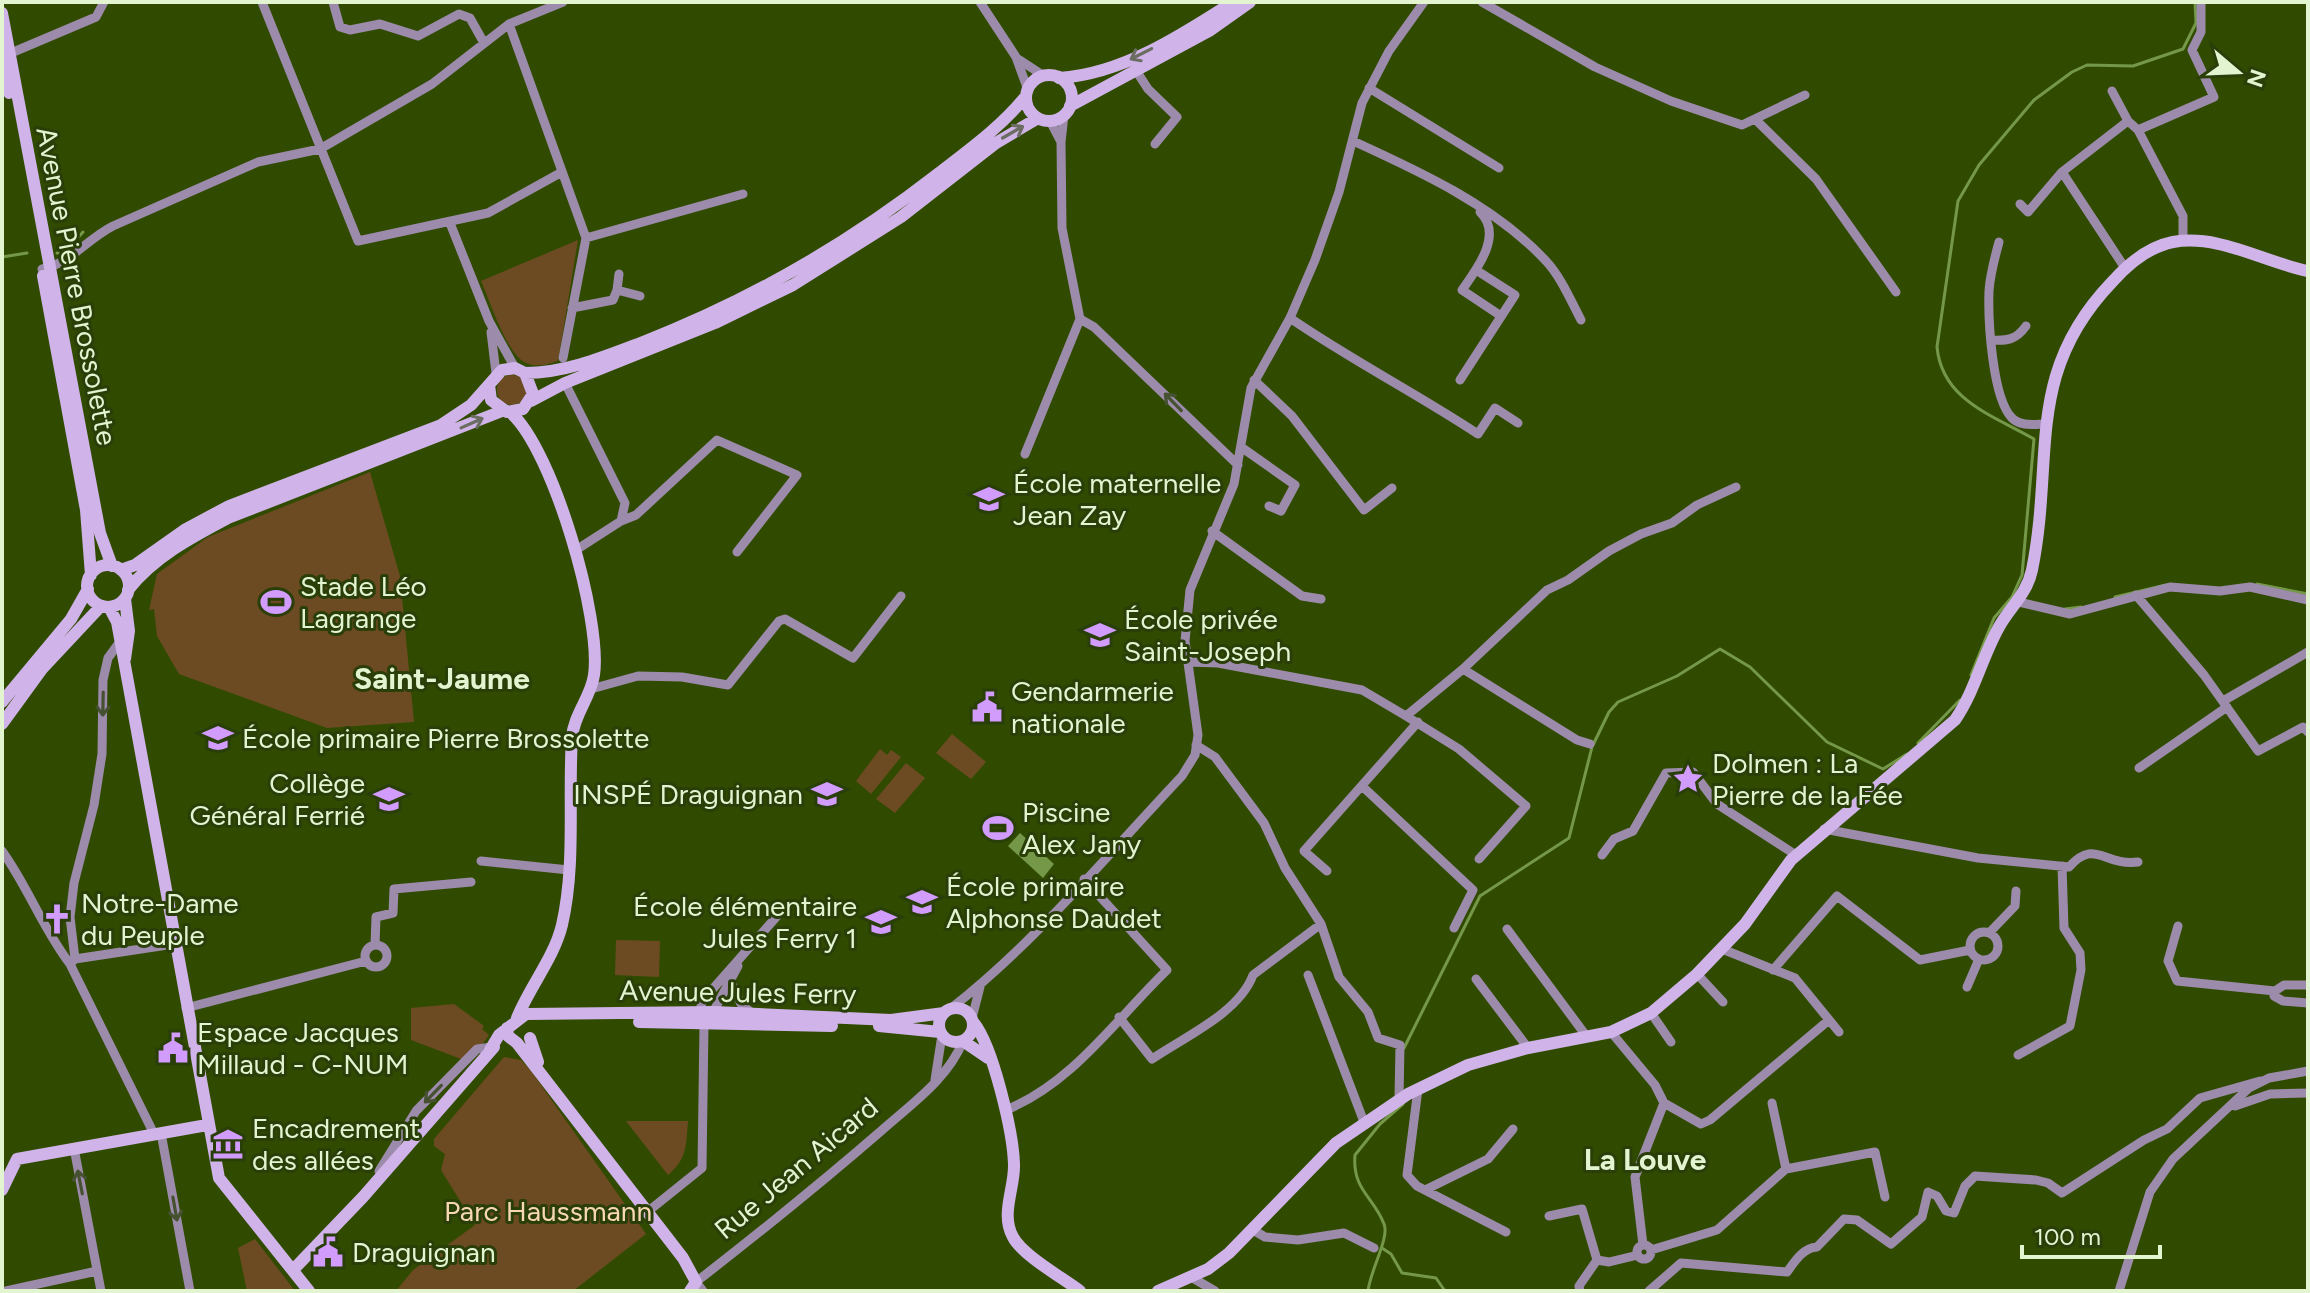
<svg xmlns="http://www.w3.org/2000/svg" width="2310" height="1293" font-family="Figtree,sans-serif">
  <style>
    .green { fill: #6d4b22 }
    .water { fill: #759848 }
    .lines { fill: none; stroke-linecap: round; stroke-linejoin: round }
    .stream { stroke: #759848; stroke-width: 3 }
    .street { stroke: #9d8bac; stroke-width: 9 }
    .secondary { stroke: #d0b4e9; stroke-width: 12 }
    .oneway { stroke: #6c6d62 }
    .oneway2 { stroke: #465131 }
    .labels { text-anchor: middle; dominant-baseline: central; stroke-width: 6; stroke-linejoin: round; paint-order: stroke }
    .street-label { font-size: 28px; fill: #e2f4d0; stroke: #293e08 }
    .poi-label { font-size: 28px; fill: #e2f4d0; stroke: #293e08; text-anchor: start }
    .park-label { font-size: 28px; fill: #f8d7b4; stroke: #293e08 }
    .neighbourhood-label { font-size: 30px; font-weight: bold; fill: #e2f4d0; stroke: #293e08 }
  </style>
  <rect width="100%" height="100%" fill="#304b00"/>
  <path class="green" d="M578 240 558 361C548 364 537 368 526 363 507 355 490 301 481 281Z
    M497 390a15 15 0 1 1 30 0a15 15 0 1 1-30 0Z
    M370 472 400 576 414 722 327 728 179 674 157 636 154 609 149 610 157 574 208 537Z
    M952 734 986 762 971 779 936 753Z
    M880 749 887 755 891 750 901 757 871 794 856 781Z
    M906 763 925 778 895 813 876 799Z
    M616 940 660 941 659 977 615 975Z
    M454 1004 484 1026 482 1029 489 1035 481 1046 461 1059 411 1040V1008Z
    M504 1057 521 1060 531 1071 646 1234 573 1291H396L413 1270 475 1225 441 1170 445 1154 434 1146V1139Z
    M626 1121H688C686 1146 687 1159 668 1175Z
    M255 1239 295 1291H247L238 1248Z"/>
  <path class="water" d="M1020 833 1054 864 1043 878 1008 846Z"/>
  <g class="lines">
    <path class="stream" d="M57 253H64L83 232
      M2 257 27 253
      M2257 584 2308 594
      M2115 597 2166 585
      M2065 609 2081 607
      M1971 675 1994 618 2012 597 2022 575 2034 439C1992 415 1942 400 1937 347L1958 201 1979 165 2034 100 2072 72 2087 65 2133 66 2183 49 2196 23 2195 2
      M1918 743 1960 700
      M1404 1048 1480 896 1569 838 1592 747 1609 712 1618 702 1677 676 1720 649 1750 667 1827 742 1883 769 1907 754
      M1382 1248 1391 1254 1402 1273 1436 1278 1445 1291
      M1368 1291C1370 1271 1390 1237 1384 1224 1374 1197 1352 1190 1355 1155L1380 1124 1403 1104"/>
    <path class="street" d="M262 2 358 241 488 213 562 172
      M333 2 340 27 350 30 380 24 418 36 459 14 470 18 484 43
      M980 2 1016 57 1028 90
      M1482 2 1595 67 1671 101 1742 125 1805 95
      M509 24 586 238 563 358
      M4 56 96 17 104 2
      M1018 59 1044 76
      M1137 72 1148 89 1177 117 1155 144
      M1369 88 1499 168
      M2112 91 2128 121
      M1064 115 1061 142 1062 228 1080 319 1094 327 1238 465
      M1756 120 1816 179 1896 292
      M1050 121 1061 142
      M2138 130 2214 97 2192 50 2201 32V2
      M1353 141C1421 172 1495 206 1546 261 1561 277 1571 301 1581 320
      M2020 204 2028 212 2062 172
      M1480 212C1504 235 1476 270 1462 290L1501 316
      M450 223 489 321 515 368
      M586 238 743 194
      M1999 242C1995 257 1990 274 1989 291 1988 319 1992 398 2012 418 2021 427 2035 424 2047 424
      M2125 268 2062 172 2128 121 2138 130 2183 216V241
      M42 269C70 264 87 239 113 226L258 162 320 149 432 84 509 24 563 2
      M617 290 619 274
      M572 308 613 300 617 290 640 296
      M1290 318C1351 360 1416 393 1478 434L1495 408 1518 423
      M491 332 496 373
      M1991 340C2007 341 2016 340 2026 326
      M1254 380 1292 416 1364 510 1392 488
      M1460 380 1515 295 1476 270
      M565 383 625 503 621 521 576 550
      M1241 447 1295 485 1281 511 1269 506
      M1025 454 1080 319
      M621 521 636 515 717 440 797 475 737 552
      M1212 531 1302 596 1321 599
      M2136 595 2204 675 2258 751 2303 727 2308 732
      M2019 602 2070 614 2170 587 2220 591 2250 587 2308 600
      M1188 662 1218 663 1362 690 1406 716 1463 669 1577 740 1590 744
      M1463 669 1547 590 1568 580 1609 551 1641 534 1672 523 1697 505 1736 487
      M591 689 638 676 682 677 728 685 779 621 785 619 853 658 901 596
      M2223 701 2308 652
      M1406 716 1459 749 1526 806 1479 859
      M1196 745 1215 757 1264 823 1285 868 1321 924 1339 977 1368 1012 1378 1038 1400 1045 1399 1099
      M2139 768 2227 707
      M1362 786 1473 890 1454 928
      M1824 829 1978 858 2069 867C2095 838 2103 866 2138 862
      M2 851C28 887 43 929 70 964L154 1134
      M1602 855 1614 839 1633 831 1666 773 1693 772 1717 804 1796 855
      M481 861 569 870
      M1327 871 1304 851 1418 722
      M2178 926 2168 961 2177 981 2275 991
      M1507 929 1587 1037
      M1970 946a14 14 0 1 1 28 0a14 14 0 1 1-28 0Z
      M1990 932 2015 906 2016 891
      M375 945 376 917 393 913 394 889 471 882
      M365 956a11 11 0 1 1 22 0a11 11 0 1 1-22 0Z
      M1722 949 1795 978 1839 1032
      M75 959 174 944
      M70 964 75 959 70 917 74 883 94 805 102 754 103 680 108 658 119 643 124 644
      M1773 970 1837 896 1920 960 1970 950
      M1697 974 1723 1002
      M1308 975 1364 1122
      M1476 979 1528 1048
      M731 982 741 1004 753 1014
      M2308 985H2284L2275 991 2274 996 2283 1001 2308 1003
      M1967 987 1979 959
      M186 1008 366 961
      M950 1009C1034 944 1109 853 1182 776L1195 755 1198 735 1185 641 1190 590 1234 484 1251 388 1290 318 1315 260 1339 192 1362 103 1389 51 1424 2
      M1651 1013 1671 1042
      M698 1016 703 1000 778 915
      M711 1016 738 966
      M1119 1017 1152 1059C1184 1037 1239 1013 1253 975L1321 924
      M972 1018 980 987
      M1611 1032 1655 1085 1664 1103 1635 1177 1643 1245
      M2018 1055 2070 1026 2081 970 2080 953 2064 928 2062 866
      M935 1080 942 1035
      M1418 1089 1407 1175 1417 1186 1506 1232
      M1664 1103 1701 1124 1710 1120 1829 1020
      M2235 1106 2270 1094 2308 1093
      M1006 1110C1073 1083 1116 1019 1167 970L1084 879
      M161 1133 190 1291
      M74 1148 101 1291
      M1786 1169 1875 1152 1885 1197
      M379 1171 416 1111 477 1049 492 1047
      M1425 1190 1488 1159 1513 1129
      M646 1213 702 1168 704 1025
      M1549 1216 1582 1209 1597 1260 1609 1262 1638 1255
      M1253 1230 1265 1237 1298 1240 1344 1233 1374 1248
      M1637 1252a7 7 0 1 1 14 0a7 7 0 1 1-14 0Z
      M1651 1250 1717 1230 1786 1169 1772 1103
      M1191 1277 1215 1291
      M6 1291 97 1271
      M703 1291 696 1282C759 1233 821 1183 881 1131 910 1105 948 1079 963 1041
      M1580 1291 1579 1286 1597 1260
      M1649 1291 1681 1263 1787 1272C1795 1261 1803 1248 1817 1247L1844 1219 1857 1220 1891 1244 1922 1217 1928 1192 1937 1196 1946 1211 1954 1213 1965 1186 1975 1176 2036 1180 2048 1183 2062 1193 2144 1140 2167 1129 2200 1098 2260 1081
      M2119 1291 2150 1192 2173 1159 2249 1088 2269 1078 2308 1071"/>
    <path class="secondary" d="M2 13 100 533 112 566
      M2 61 9 93
      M1026 98a23 23 0 1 1 46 0a23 23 0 1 1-46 0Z
      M1059 78C1122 74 1182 35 1233 2
      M1070 106 1209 31 1250 2
      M43 276 86 510 91 575
      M525 373C566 373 606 356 643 342 751 300 848 244 939 173 970 149 1002 126 1026 96
      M531 401 565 383 715 323 793 285 901 217 996 143 1038 118
      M511 413C553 450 602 619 594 675 591 697 574 714 572 737 568 799 576 864 562 925 554 958 530 986 517 1018
      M87 586a21 21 0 1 1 42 0a21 21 0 1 1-42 0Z
      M121 570 135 565 186 529 229 506 441 425 471 405 502 370 515 368 525 373 533 394 523 409 507 412 491 400 489 385
      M128 590C154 557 192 537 228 518L502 411
      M125 599 129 631 125 659
      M109 607 117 622 219 1178 309 1291
      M2 702 71 619 88 589
      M2 724 42 669 101 606
      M939 1025a17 17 0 1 1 34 0a17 17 0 1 1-34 0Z
      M639 1022 832 1026
      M974 1023C993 1047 1013 1132 1014 1164 1015 1188 1000 1214 1013 1237 1022 1255 1063 1278 1080 1291
      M879 1026 940 1032
      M507 1028 508 1036 517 1043 683 1258 696 1282 690 1291
      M530 1038 538 1062
      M963 1041 988 1058
      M490 1050 499 1035 526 1014 714 1012 891 1020 944 1013
      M2 1190 17 1159 207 1125
      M293 1270 363 1197 494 1047
      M1158 1291 1208 1269 1229 1253 1336 1143 1408 1094 1468 1065 1528 1048 1611 1032 1651 1013 1697 974 1745 924 1791 860 1955 720C1975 691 1982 657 1999 627 2010 607 2027 594 2032 570 2055 457 2023 374 2113 281 2129 263 2148 247 2173 242 2220 234 2263 262 2308 271"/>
  </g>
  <defs><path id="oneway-shaft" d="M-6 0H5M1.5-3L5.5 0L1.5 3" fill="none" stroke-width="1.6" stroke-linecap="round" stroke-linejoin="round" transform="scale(2)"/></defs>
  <g class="oneway">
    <use href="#oneway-shaft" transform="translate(1141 54) rotate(153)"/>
    <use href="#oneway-shaft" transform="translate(1013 132) rotate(-30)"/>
    <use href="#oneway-shaft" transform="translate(472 423) rotate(-24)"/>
  </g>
  <g class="oneway2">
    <use href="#oneway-shaft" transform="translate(1173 402) rotate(-134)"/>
    <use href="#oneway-shaft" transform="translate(103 704) rotate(91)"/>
    <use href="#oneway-shaft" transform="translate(433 1094) rotate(134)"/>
    <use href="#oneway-shaft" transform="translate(80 1182) rotate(-101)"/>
    <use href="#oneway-shaft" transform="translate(175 1209) rotate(80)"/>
  </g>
  <defs>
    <g id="school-bare" transform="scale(2.4)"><path d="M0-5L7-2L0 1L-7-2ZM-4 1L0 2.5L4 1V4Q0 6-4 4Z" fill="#d29cfd" stroke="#293e08" stroke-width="2.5" paint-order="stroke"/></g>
    <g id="stadium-bare" transform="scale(2.4)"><path d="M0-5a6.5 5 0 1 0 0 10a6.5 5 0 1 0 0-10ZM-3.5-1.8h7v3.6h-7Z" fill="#d29cfd" stroke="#293e08" stroke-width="2.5" paint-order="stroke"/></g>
    <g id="civic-bare" transform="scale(2.4)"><path d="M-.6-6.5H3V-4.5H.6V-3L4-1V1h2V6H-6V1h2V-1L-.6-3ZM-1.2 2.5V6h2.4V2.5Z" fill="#d29cfd" stroke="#293e08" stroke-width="2.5" paint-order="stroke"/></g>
    <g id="sight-bare" transform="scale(2.4)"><path d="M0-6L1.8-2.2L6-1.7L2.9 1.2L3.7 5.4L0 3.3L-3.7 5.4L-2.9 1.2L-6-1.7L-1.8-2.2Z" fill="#d29cfd" stroke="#293e08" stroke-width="2.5" paint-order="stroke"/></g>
    <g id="university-bare" transform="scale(2.4)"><path d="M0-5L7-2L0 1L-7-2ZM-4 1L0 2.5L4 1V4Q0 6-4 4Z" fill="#d29cfd" stroke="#293e08" stroke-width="2.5" paint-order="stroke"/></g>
    <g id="church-bare" transform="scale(2.4)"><path d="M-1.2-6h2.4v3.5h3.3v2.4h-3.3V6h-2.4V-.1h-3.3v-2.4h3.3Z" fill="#d29cfd" stroke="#293e08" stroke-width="2.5" paint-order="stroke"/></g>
    <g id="museum-bare" transform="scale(2.4)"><path d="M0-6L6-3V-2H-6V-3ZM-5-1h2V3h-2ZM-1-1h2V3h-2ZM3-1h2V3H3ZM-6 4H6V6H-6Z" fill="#d29cfd" stroke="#293e08" stroke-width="2.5" paint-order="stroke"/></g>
  </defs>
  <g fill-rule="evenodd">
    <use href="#school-bare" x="989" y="499"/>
    <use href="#stadium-bare" x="276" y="602"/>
    <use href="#school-bare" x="1100" y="635"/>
    <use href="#civic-bare" x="987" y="707"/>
    <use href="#school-bare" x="218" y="738"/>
    <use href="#sight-bare" x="1688" y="779"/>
    <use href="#university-bare" x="827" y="794"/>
    <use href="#school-bare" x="389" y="799"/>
    <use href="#stadium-bare" x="998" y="828"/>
    <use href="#school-bare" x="922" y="902"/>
    <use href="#church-bare" x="57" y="919"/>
    <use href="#school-bare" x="881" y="922"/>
    <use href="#civic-bare" x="173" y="1048"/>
    <use href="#museum-bare" x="228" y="1144"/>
    <use href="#civic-bare" x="328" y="1252"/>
  </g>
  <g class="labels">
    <g class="street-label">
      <text transform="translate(77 286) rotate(79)">Avenue Pierre Brossolette</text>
      <text transform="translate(738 992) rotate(1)">Avenue Jules Ferry</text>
      <text transform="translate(796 1168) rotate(-40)">Rue Jean Aicard</text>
    </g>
    <g class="poi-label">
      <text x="1013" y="483">École maternelle<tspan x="1013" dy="32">Jean Zay</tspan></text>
      <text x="300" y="586">Stade Léo<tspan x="300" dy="32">Lagrange</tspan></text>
      <text x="1124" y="619">École privée<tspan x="1124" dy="32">Saint-Joseph</tspan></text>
      <text x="1011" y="691">Gendarmerie<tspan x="1011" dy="32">nationale</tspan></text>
      <text x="242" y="738">École primaire Pierre Brossolette</text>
      <text x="1712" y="763">Dolmen : La<tspan x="1712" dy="32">Pierre de la Fée</tspan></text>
      <text x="365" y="783" text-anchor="end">Collège<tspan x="365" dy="32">Général Ferrié</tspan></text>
      <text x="803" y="794" text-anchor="end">INSPÉ Draguignan</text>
      <text x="1022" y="812">Piscine<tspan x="1022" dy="32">Alex Jany</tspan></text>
      <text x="946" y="886">École primaire<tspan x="946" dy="32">Alphonse Daudet</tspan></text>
      <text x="81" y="903">Notre-Dame<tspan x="81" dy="32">du Peuple</tspan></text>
      <text x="857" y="906" text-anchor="end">École élémentaire<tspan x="857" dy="32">Jules Ferry 1</tspan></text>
      <text x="197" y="1032">Espace Jacques<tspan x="197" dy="32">Millaud - C-NUM</tspan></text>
      <text x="252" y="1128">Encadrement<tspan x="252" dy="32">des allées</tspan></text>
      <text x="352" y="1252">Draguignan</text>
    </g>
    <g class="park-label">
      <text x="548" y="1211">Parc Haussmann</text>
    </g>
    <g class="neighbourhood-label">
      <text x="442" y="678">Saint-Jaume</text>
      <text x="1645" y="1159">La Louve</text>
    </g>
  </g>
  <rect width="2310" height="1293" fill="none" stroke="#e2f4d0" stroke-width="8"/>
  <g transform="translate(2238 72) rotate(109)" stroke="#293e08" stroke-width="6" paint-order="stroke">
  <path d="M0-6L14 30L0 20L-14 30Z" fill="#e2f4d0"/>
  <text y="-12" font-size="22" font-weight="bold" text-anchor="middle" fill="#e2f4d0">N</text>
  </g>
  <path d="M2022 1245v12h138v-12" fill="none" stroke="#e2f4d0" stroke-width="4"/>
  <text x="2034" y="1245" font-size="24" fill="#e2f4d0" stroke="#293e08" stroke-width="6" paint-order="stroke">100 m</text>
</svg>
